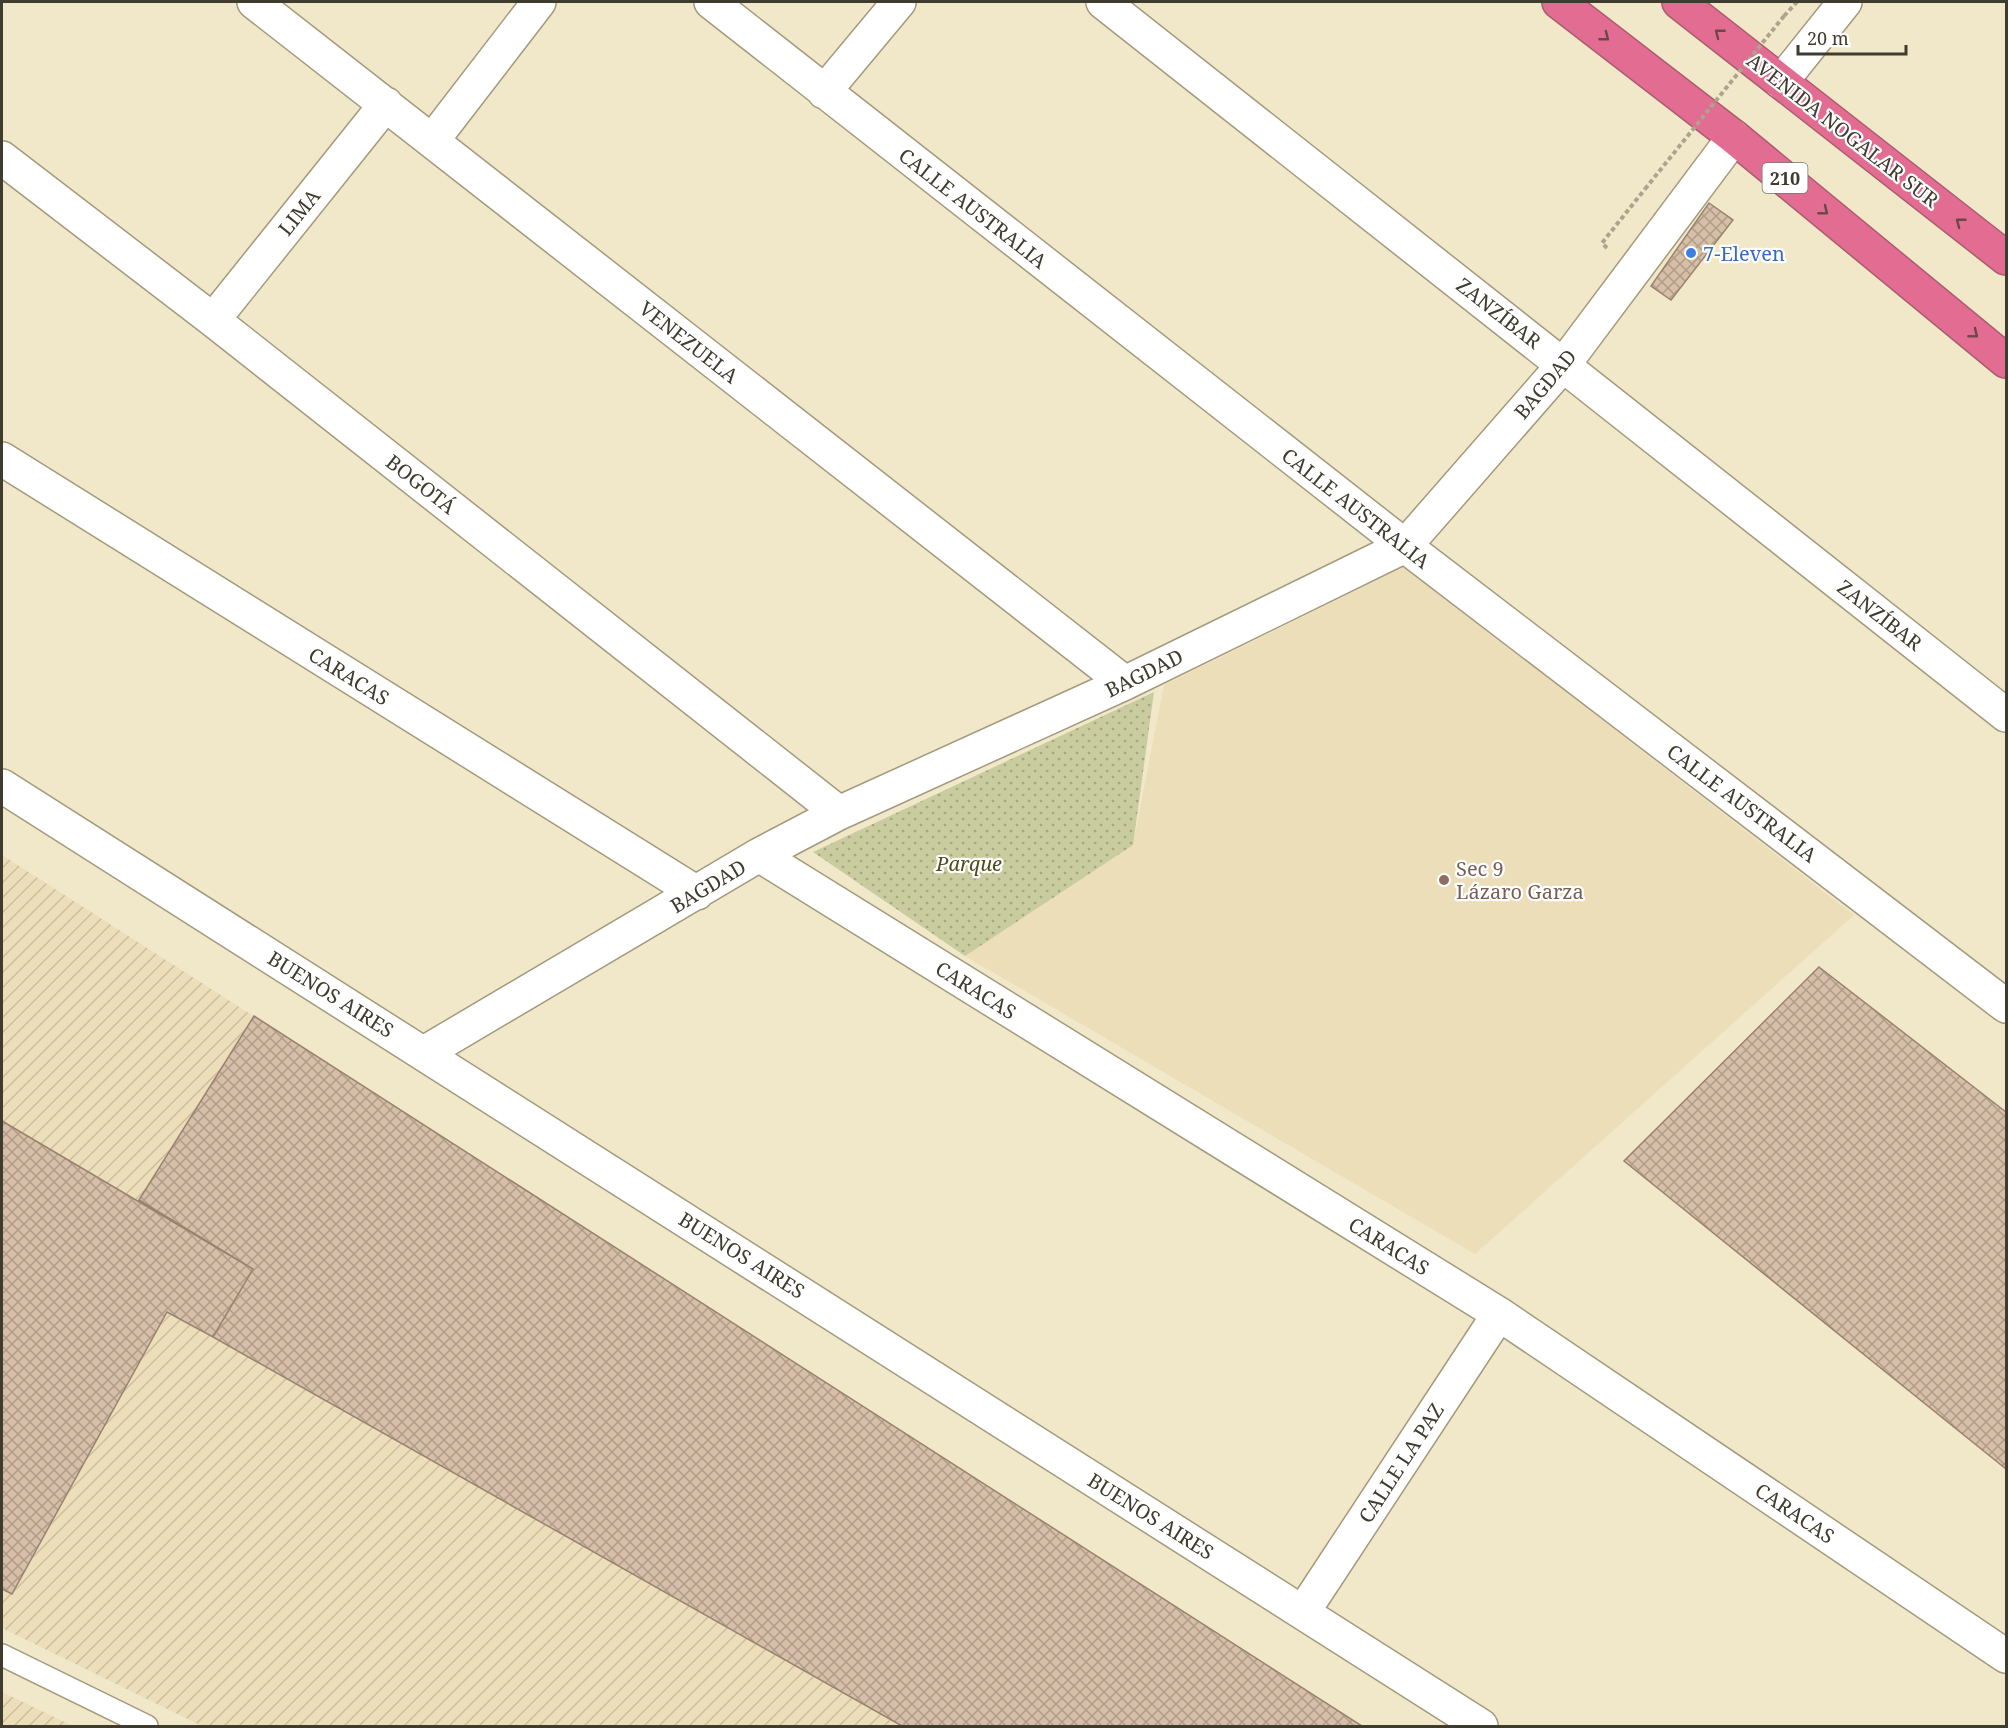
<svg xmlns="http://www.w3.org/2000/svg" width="2008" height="1728" font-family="'Noto Serif',serif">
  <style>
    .built { fill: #ebdeb9 }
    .industrial { fill: url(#industrial-furrows) }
    .park { fill: url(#park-dots) }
    .building { fill: url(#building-cross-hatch); stroke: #99836e; stroke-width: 1.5 }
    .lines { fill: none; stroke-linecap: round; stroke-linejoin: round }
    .lane-casing { stroke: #a39a7e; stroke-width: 24 }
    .street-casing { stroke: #a39a7e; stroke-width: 36 }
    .highway-casing { stroke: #aa5c6f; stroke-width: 36 }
    .path { stroke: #aca48d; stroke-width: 4; stroke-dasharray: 4.5 3; stroke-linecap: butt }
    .lane { stroke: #fff; stroke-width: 21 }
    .street { stroke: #fff; stroke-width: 33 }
    .highway { stroke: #e36d92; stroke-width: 33 }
    .path-bridge { stroke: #aca48d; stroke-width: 4; stroke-dasharray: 4.5 3; stroke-linecap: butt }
    .oneway { stroke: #684848 }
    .shop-dot { fill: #3f7fe0; stroke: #fff; stroke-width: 2 }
    .education-dot { fill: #8d6e63; stroke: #fff; stroke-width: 2 }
    .labels { text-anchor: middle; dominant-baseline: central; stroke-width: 4.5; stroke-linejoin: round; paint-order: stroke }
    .shield { fill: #fff; stroke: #79766d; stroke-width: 1.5 }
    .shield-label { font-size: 18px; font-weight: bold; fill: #3f3b2f }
    .street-label { font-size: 20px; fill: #3f3b2f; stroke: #fff }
    .shop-label { font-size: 20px; fill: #366cbe; stroke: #fff; text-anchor: start }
    .park-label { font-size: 20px; font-style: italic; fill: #4b4e19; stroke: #fff }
    .education-label { font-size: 20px; fill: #785e54; stroke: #fff; text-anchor: start }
  </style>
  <defs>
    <pattern id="industrial-furrows" width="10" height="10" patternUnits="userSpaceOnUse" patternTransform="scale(1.5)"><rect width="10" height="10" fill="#ebdeb9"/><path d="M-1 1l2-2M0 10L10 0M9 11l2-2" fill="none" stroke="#cbbf9f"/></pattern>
    <pattern id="park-dots" width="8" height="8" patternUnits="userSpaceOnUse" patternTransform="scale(1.5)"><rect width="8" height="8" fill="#c8cc9e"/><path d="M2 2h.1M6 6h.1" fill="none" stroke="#a4a781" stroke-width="1.8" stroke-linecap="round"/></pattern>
    <pattern id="building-cross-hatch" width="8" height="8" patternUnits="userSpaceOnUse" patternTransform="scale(1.5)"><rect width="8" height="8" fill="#d6bea8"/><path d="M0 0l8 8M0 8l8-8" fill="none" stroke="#af9c89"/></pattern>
  </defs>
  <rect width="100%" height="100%" fill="#f1e7c9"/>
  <path class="built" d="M1404 567 1854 915 1475 1254 965 956 1133 845 1164 685Z"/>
  <path class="industrial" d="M2 855 1362 1726H202L2 1628Z
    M2 1692 73 1726H2Z"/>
  <path class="park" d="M1154 692 1133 845 965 956 813 852Z"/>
  <path class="building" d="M1709 203 1733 220 1671 300 1651 286Z
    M1819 967 2006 1112V1469L1624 1161Z
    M254 1016 1362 1726H902L213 1337 253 1269 139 1200Z
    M2 1121 253 1269 213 1337 167 1312 12 1594 2 1589Z"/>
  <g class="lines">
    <g class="lane-casing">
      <path id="lane" d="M2 1655 147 1726"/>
    </g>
    <g class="street-casing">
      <path id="street" d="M254 2 1125 683
        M711 2 1405 546 2006 1006
        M1103 2 2006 715
        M1781 82 1845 2
        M824 92 899 2
        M432 141 539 2
        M2 158 213 320 839 813
        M213 320 386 104
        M2 459 697 893
        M2 786 1481 1726
        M759 855 1499 1314 2006 1656
        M424 1053 759 855 839 813 1125 683 1405 546 1564 364 1734 137
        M1303 1612 1499 1314"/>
    </g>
    <g class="highway-casing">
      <path id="highway" d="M1559 2 1734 137 2006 361
        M1679 2 2006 258"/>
    </g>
    <path class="path" d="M1784 16 1797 2
      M1607 248 1602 243 1645 189"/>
    <use href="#lane" class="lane"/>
    <use href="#street" class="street"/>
    <use href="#highway" class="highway"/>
    <path class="path-bridge" d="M1645 189 1784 16"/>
  </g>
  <defs><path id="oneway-chevron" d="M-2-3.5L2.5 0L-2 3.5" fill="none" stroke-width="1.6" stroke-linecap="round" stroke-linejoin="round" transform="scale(1.5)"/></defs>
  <g class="oneway">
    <use href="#oneway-chevron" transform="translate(1719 33) rotate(-142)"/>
    <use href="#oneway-chevron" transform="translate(1605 37) rotate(38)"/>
    <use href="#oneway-chevron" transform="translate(1824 211) rotate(39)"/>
    <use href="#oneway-chevron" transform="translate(1960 222) rotate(-142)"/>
    <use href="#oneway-chevron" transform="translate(1974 334) rotate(39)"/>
  </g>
  <circle class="shop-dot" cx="1691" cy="253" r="6"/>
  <circle class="education-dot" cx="1444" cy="880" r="6"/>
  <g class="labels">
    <rect class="shield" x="1762.5" y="163" width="45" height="30" rx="4.5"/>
    <g class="shield-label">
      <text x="1785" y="178">210</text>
    </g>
    <g class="street-label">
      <text transform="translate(1843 130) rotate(38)">AVENIDA NOGALAR SUR</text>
      <text transform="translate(973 208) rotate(38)">CALLE AUSTRALIA</text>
      <text transform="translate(299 212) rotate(-51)">LIMA</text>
      <text transform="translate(1499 313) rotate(38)">ZANZÍBAR</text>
      <text transform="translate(689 342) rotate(38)">VENEZUELA</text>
      <text transform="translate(1545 384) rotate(-50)">BAGDAD</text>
      <text transform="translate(421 484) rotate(38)">BOGOTÁ</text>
      <text transform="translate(1356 508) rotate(38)">CALLE AUSTRALIA</text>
      <text transform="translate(1880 615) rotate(38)">ZANZÍBAR</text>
      <text transform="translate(1144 673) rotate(-26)">BAGDAD</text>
      <text transform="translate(349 676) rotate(32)">CARACAS</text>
      <text transform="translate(1742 803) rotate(37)">CALLE AUSTRALIA</text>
      <text transform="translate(708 886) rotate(-31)">BAGDAD</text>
      <text transform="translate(976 990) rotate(32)">CARACAS</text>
      <text transform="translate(331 994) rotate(32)">BUENOS AIRES</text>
      <text transform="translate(1389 1246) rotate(32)">CARACAS</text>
      <text transform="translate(742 1255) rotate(32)">BUENOS AIRES</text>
      <text transform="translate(1401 1463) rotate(-57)">CALLE LA PAZ</text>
      <text transform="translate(1795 1513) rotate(34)">CARACAS</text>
      <text transform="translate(1151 1516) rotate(32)">BUENOS AIRES</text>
    </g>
    <g class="shop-label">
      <text x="1703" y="253">7-Eleven</text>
    </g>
    <g class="park-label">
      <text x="969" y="863">Parque</text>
    </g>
    <g class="education-label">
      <text x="1456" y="868">Sec 9<tspan x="1456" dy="23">Lázaro Garza</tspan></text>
    </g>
  </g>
  <rect width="2008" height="1728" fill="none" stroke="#3f3b2f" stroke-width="6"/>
  <path d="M1798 45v9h108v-9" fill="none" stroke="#3f3b2f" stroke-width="3"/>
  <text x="1807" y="45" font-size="18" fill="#3f3b2f" stroke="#ffffff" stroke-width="4.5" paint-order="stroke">20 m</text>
</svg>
